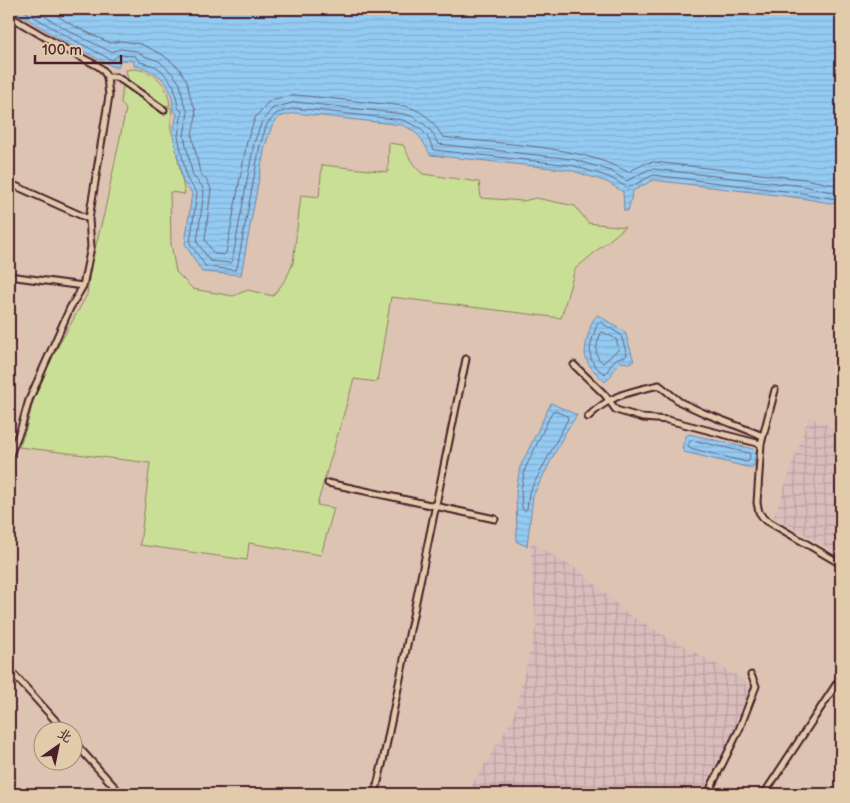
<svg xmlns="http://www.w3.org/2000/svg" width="850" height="803" font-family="'Balsamiq Sans','LXGW WenKai TC',sans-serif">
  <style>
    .industrial { fill: url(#industrial-grid) }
    .green { fill: #c9df95; stroke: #8a7f60 }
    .water { fill: url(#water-rules); stroke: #7686a3 }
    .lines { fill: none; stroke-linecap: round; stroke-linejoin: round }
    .shore { stroke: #68647b; stroke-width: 1 }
    .street-casing { stroke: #4a1f2b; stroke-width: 9 }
    .street { stroke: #e1cbaa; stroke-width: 5 }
  </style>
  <defs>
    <pattern id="industrial-grid" width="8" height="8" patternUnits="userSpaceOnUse" patternTransform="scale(1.25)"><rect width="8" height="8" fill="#d9bcbc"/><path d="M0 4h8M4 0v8" fill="none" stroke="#bca1a2"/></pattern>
    <pattern id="water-rules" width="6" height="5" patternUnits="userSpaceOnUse" patternTransform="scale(1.25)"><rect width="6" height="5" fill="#94cbf3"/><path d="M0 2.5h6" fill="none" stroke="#81aed0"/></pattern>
  </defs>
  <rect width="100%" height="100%" fill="#ddc4b2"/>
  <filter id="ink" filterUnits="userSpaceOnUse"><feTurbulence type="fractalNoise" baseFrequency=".02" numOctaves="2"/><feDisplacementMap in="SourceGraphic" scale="10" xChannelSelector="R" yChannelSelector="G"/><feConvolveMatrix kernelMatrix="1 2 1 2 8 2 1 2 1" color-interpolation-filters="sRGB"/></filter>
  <g filter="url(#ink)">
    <path class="industrial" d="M809 416 841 432V555L774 517Z
      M530 541 565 563 580 570 625 612 657 631 743 679 748 688 746 708 706 785 707 794H473L472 785 513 718 536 627Z"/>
    <path class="green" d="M134 69C156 71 167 84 170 105L164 106 128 80 126 70Z
      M123 86 165 116 164 108 171 107C173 117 168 126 173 135L185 194 170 192 171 244 176 272 193 289 233 296 248 290 273 296 286 279 293 263 301 195 319 197 322 165 388 172 389 143 403 145C409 156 412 166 423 174L479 182 481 198 523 201 536 198 575 206 588 223 625 227 575 269 561 318 391 297 377 382 354 379 317 505 334 508 321 555 249 543 247 560 140 545 150 463 19 447 26 429 33 402 51 359 87 295 91 264 104 214 126 109 121 103Z"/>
    <path class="water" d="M11 9H841V205L801 198 653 180 633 191 628 211H624L623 192 607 182 570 170 430 155C423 140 418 131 402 125L295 113 279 117 272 126 265 146 241 275 202 272 185 244 192 193 183 182 173 135 177 113 173 111C174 86 159 69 134 66V61L120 60 118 68 112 66 63 41Z
      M598 315 625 332 634 361 629 363 620 362C613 368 612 378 605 382 585 362 581 360 589 332 591 325 592 319 598 315Z
      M551 403 577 415 565 433 533 496 527 546 517 542 516 490 520 467Z
      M689 434 753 449 756 452 754 466 751 468 684 452 682 448 686 436Z"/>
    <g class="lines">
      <path class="shore" d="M21 9 66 36 112 60 119 55 135 56 140 62 155 66 162 71 174 86 178 107 182 112 178 136 187 179 197 193 190 243 206 267 235 270 237 268 260 145 267 124 277 113 296 108 403 120 420 128 427 136 434 150 571 165 609 177 628 188 653 175 802 193 841 200
        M33 9 69 31 111 52 120 49 137 51 144 56 159 61 174 75 180 84 184 104 188 112 184 136 193 176 202 186 204 192 197 242 210 261 230 263 232 262 254 143 262 121 273 108 296 102 404 114 414 117 424 124 432 132 438 144 572 159 611 171 627 181 647 170 653 169 803 186 841 194
        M47 9 72 25 110 43 121 41 141 44 163 55 179 68 187 81 191 100 195 108 196 116 192 135 200 173 208 182 211 189 205 240 214 254 224 255 226 253 247 141 255 118 268 102 274 99 296 95 405 106C426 112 432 121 443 137 502 145 576 144 628 172L646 163 654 162 804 179 841 186
        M600 322 621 335 627 355 625 357C613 356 612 366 605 374 582 360 591 344 597 324Z
        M603 332 616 339 619 349 603 363C592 355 597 344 601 333Z
        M555 411 567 416 568 419 529 493 527 509 524 511 522 508 521 491 525 469 552 412Z
        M692 440 749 453 750 455 749 461 746 462 690 448 688 445Z"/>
      <g class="street-casing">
        <path id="street" d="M9 16 65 49 98 66 103 70 107 77 109 96 89 219 91 247 83 286 70 308 29 400 21 428 9 457
          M107 77H116L123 81 164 110
          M9 183 89 219
          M9 276 83 286
          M574 365 605 395 616 410 643 418 668 420 761 444
          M775 390 761 444 757 503 759 512 764 519 841 564
          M588 417C610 395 629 392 659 385L680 402 704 413 763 436
          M328 483 495 519
          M9 669 64 730
          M72 740 121 794
          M375 794 383 761 466 359
          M712 794 711 787 739 730 756 686 751 675
          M764 794 841 677"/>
      </g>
      <use href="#street" class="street"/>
    </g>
  </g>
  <rect width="850" height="803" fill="none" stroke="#e1cbaa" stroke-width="30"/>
  <rect x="15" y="15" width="820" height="773" fill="none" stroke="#4a1f2b" stroke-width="2" filter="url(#ink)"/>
  <g transform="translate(58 746) rotate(33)"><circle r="24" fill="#e1cbaa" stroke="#a58677"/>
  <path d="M0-4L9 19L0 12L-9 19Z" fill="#4a1f2b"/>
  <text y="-8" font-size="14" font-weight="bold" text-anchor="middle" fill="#4a1f2b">北</text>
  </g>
  <path d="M35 55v8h86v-8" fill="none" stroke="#4a1f2b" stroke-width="2.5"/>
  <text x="42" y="55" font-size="15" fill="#4a1f2b" stroke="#e1cbaa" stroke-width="4" paint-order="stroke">100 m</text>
</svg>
